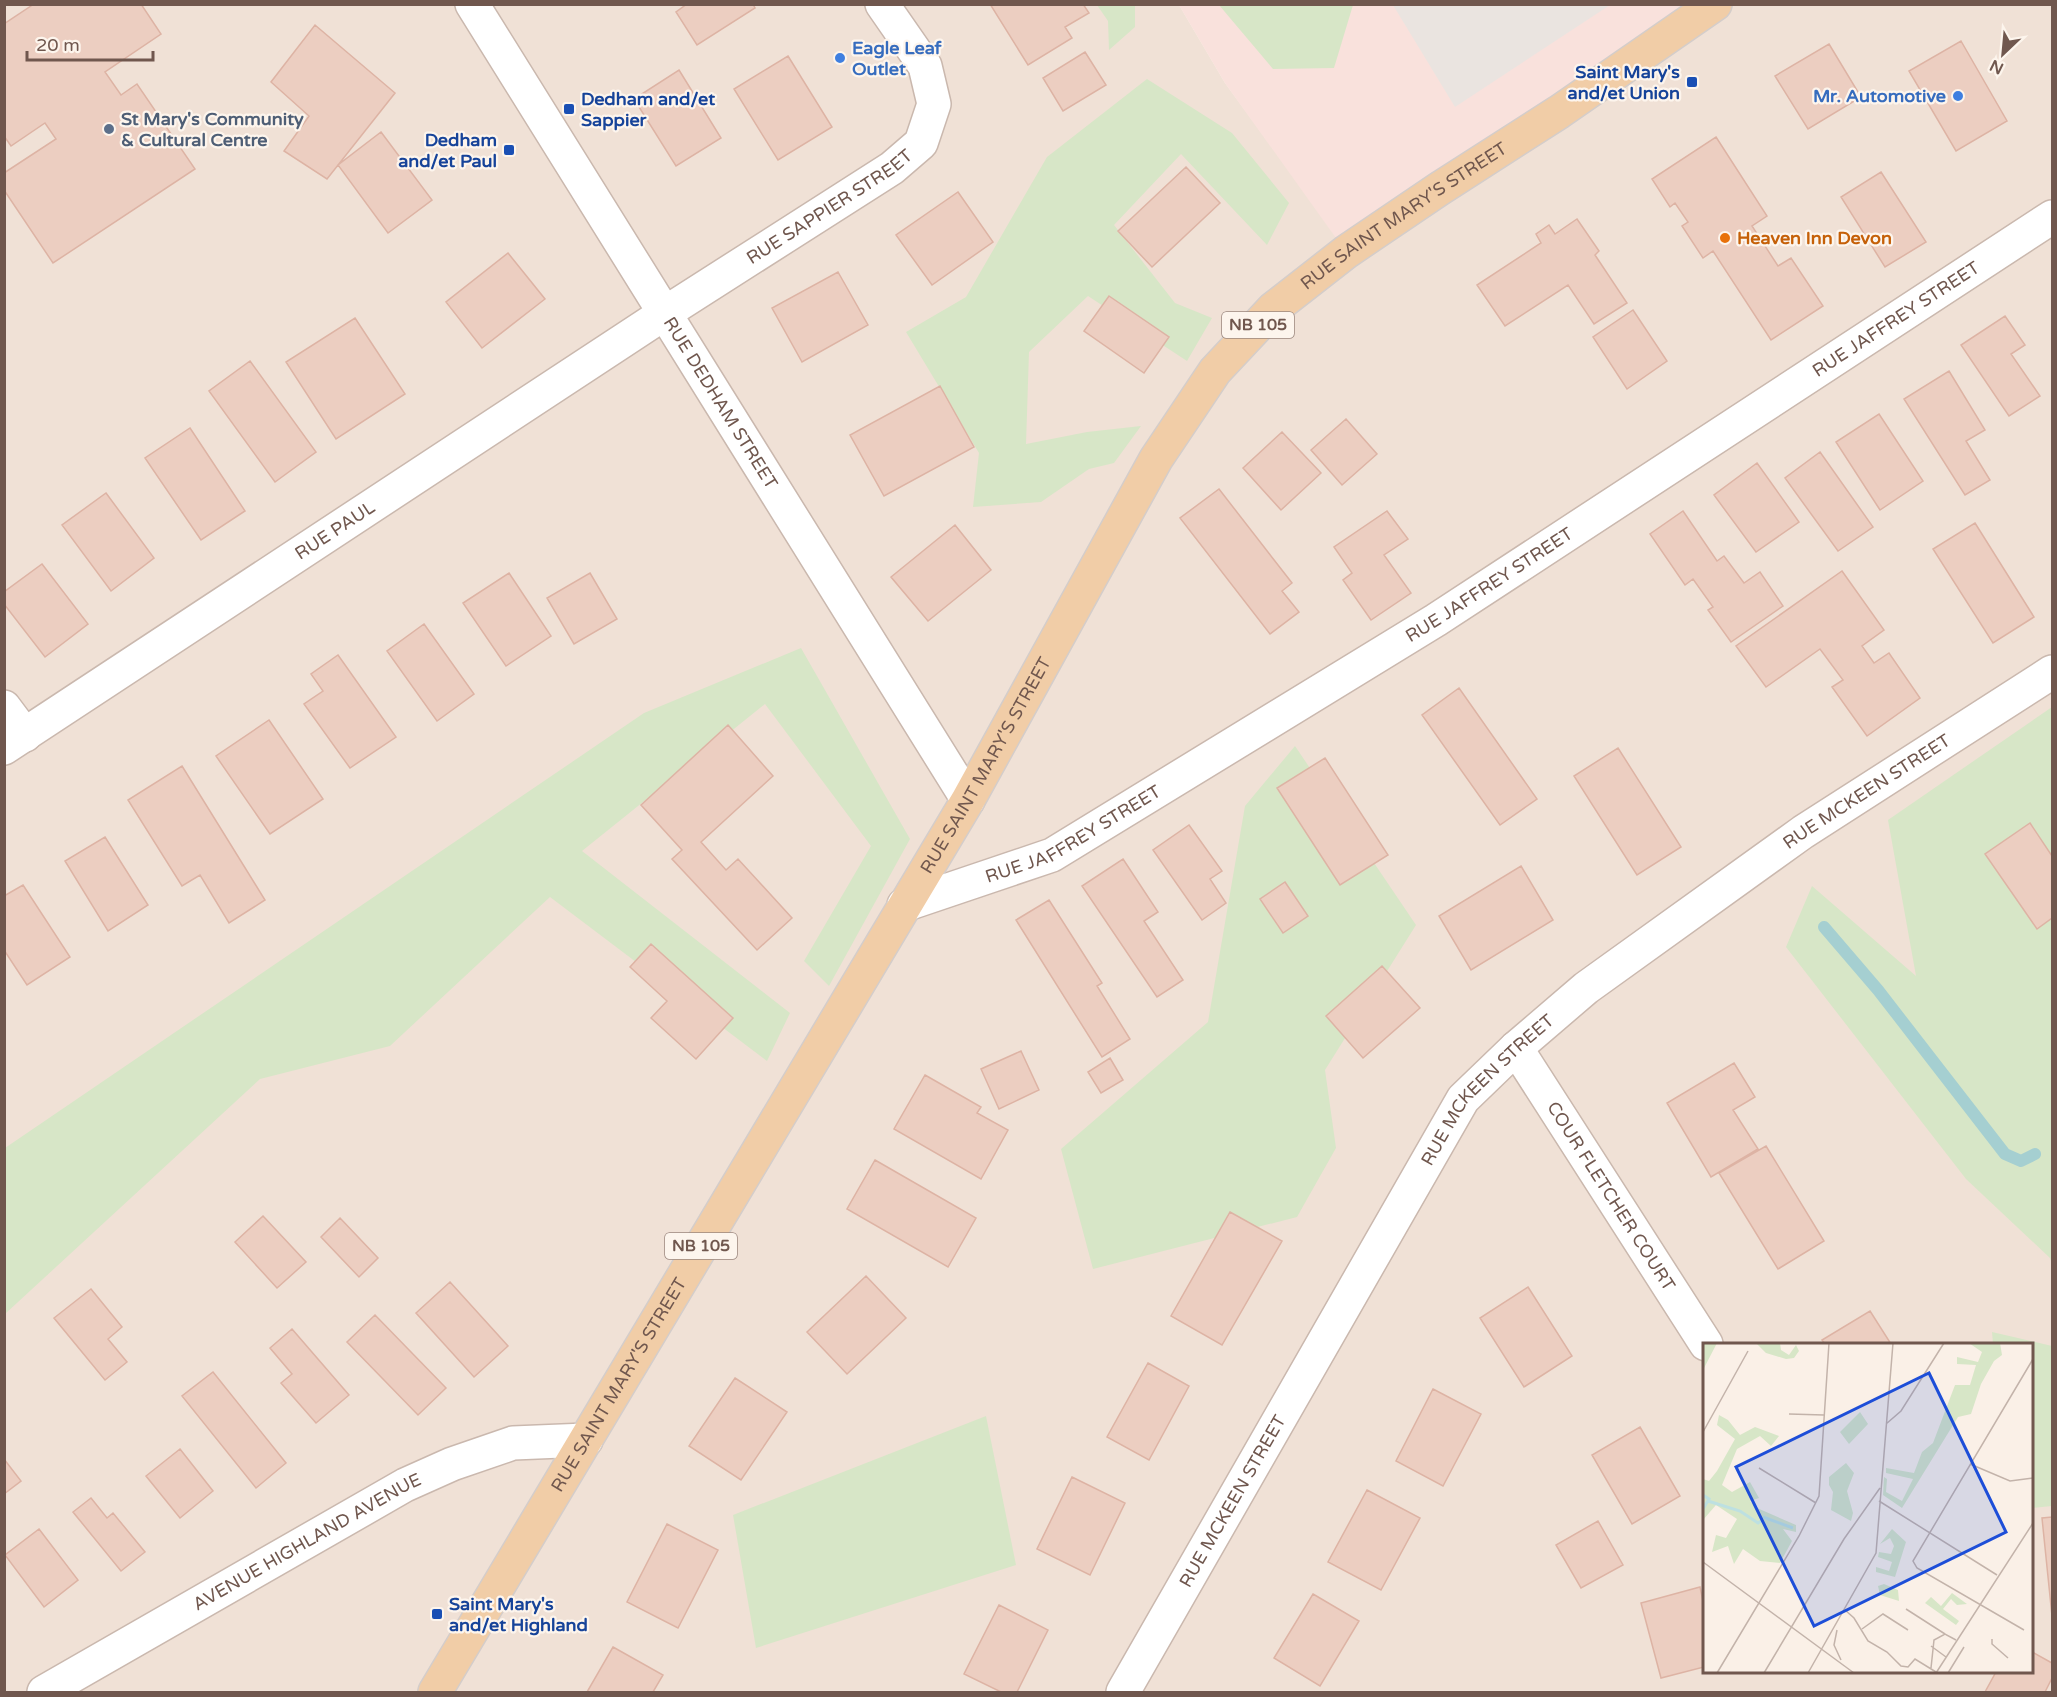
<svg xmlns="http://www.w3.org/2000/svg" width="2057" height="1697" font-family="'Varela Round',sans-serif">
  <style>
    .residential { fill: #f0e1d6; fill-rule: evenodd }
    .commercial { fill: #f9e1dc }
    .industrial { fill: #eae4e0 }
    .green { fill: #d7e6c7 }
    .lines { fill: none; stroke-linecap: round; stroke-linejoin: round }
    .stream { stroke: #a5cfd1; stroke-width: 12 }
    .building { fill: #eccec1; stroke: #ddb3a4; stroke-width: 1.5 }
    .minor-casing { stroke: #cab8ae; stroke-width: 36 }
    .major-casing { stroke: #d4cdca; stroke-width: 36 }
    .minor { stroke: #fff; stroke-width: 33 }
    .major { stroke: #f1cda7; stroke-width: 33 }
    .shop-dot { fill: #3f7fe0; stroke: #fdf5ed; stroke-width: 2 }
    .transit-dot { fill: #1a4fb4; stroke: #fdf5ed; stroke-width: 2 }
    .service-dot { fill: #5c6f8a; stroke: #fdf5ed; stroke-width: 2 }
    .food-dot { fill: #e8710a; stroke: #fdf5ed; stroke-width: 2 }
    .labels { text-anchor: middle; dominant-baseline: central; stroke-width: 4.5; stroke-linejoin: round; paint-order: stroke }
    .shield { fill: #fdf5ed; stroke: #9a867e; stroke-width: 1.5 }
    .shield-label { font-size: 16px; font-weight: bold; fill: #70574e }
    .shop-label { font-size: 18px; font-weight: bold; fill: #366cbe; stroke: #fdf5ed; text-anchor: start }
    .transit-label { font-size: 18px; font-weight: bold; fill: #164399; stroke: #fdf5ed; text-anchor: end }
    .service-label { font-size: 18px; font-weight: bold; fill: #4e5e75; stroke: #fdf5ed; text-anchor: start }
    .street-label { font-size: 18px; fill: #70574e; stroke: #fdf5ed }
    .food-label { font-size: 18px; font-weight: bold; fill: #c56008; stroke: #fdf5ed; text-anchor: start }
    .inset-river { fill: none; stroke: #bde0e1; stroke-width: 3 }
    .inset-road { fill: none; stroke: #c3b3aa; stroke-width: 1.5 }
    .view { fill: #1d4ed8; fill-opacity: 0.15; stroke: #1d4ed8; stroke-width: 3 }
    .inset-edge { fill: none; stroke: #70574e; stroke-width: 3 }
  </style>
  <rect width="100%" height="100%" fill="#faf0e7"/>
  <path class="residential" d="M5 5H1179L1225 83 1314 205 1714 5H2052V1692H5ZM1704 1344H2032V1672H1704Z"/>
  <path class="commercial" d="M1179 5H1714L1346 252 1225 83Z"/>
  <path class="industrial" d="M1393 5H1610L1455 107Z"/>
  <path class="green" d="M1097 5H1135V27L1109 50 1108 21Z
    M1219 5H1353L1334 68 1273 69Z
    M1147 79 1232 133 1289 203 1267 245 1181 154 1114 225 1175 303 1212 318 1187 361 1088 296 1029 352 1026 444 1087 432 1141 426 1114 463 1089 469 1041 502 973 507 979 453 906 332 966 297 1047 157Z
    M801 648 910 839 829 986 804 961 871 846 765 704 582 851 790 1013 767 1061 550 897 390 1046 260 1079 5 1314V1148L644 713Z
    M2052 707V1264L2050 1258 1966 1179 1786 947 1812 886 1916 976 1888 820Z
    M1295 746 1416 925 1325 1070 1336 1148 1297 1217 1093 1269 1061 1149 1208 1022 1245 806Z
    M1992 1332 2052 1346V1506L2032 1508V1344H1993Z
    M986 1416 1016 1565 756 1648 733 1515Z"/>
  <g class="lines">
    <path class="stream" d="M1824 927 1878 990 2005 1154 2021 1161 2035 1154"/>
  </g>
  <path class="building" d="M34 4H141L161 34 105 72 121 95 137 84 195 169 53 263 4 190V173L56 139 45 123 11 146 4 136V24Z
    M687 4H753L755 8 697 45 676 12Z
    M990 4H1083L1089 13 1065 27 1072 38 1028 65Z
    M315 25 395 93 327 179 284 151 309 116 271 82Z
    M1961 41 2007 121 1956 151 1909 71Z
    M1829 44 1861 97 1808 129 1775 76Z
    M1085 52 1106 85 1063 111 1043 78Z
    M788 56 832 127 778 160 734 89Z
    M679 70 721 138 676 166 634 99Z
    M381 132 432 200 388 233 338 165Z
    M1716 137 1767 216 1752 226 1778 266 1791 258 1823 306 1771 340 1713 251 1703 258 1682 226 1688 222 1675 203 1670 207 1652 179Z
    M1186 167 1220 203 1152 267 1118 231Z
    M1881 172 1926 242 1885 267 1841 197Z
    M958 192 993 242 932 285 896 235Z
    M1577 219 1599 251 1595 255 1627 303 1594 324 1568 285 1505 326 1477 285 1541 243 1536 234 1549 225 1555 234Z
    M508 253 545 299 482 348 446 302Z
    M838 272 868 325 802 362 772 308Z
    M1109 296 1169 337 1144 373 1084 331Z
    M1633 310 1667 361 1627 389 1593 337Z
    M2005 316 2025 345 2011 354 2040 396 2009 416 1961 345Z
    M355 318 405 394 336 439 286 362Z
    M250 361 316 452 275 482 209 391Z
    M1949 371 1985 430 1966 441 1990 480 1965 495 1904 399Z
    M940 386 974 447 884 496 850 435Z
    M1879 414 1923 481 1880 510 1836 442Z
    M1346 419 1377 454 1342 485 1311 450Z
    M190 428 245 511 201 540 145 458Z
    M1282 432 1321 473 1281 510 1243 468Z
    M1820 452 1873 527 1838 551 1785 478Z
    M1757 463 1799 522 1756 552 1714 495Z
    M1219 489 1292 583 1282 591 1299 612 1270 634 1180 518Z
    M106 493 154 558 111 591 62 525Z
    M1387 511 1408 539 1384 555 1411 593 1371 620 1343 580 1352 573 1334 547Z
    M1683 511 1717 561 1724 556 1744 583 1760 572 1783 606 1731 642 1708 610 1713 607 1693 579 1685 585 1650 534Z
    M1975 523 2034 617 1993 643 1933 549Z
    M955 525 991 570 928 621 891 577Z
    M42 564 88 624 45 657 4 604V592Z
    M1842 571 1884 630 1862 646 1874 663 1889 653 1920 698 1867 736 1832 687 1843 680 1820 649 1766 687 1736 646Z
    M509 573 551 636 506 666 463 603Z
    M590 573 617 619 574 644 547 598Z
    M424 624 474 694 437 721 387 651Z
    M338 655 396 737 350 768 304 704 323 691 311 674Z
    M1459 688 1537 799 1500 825 1422 715Z
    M269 720 323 799 270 834 216 756Z
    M728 725 773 776 701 842 726 870 738 859 792 918 757 950 672 859 682 850 641 805Z
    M1618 748 1681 847 1637 875 1574 776Z
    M1325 758 1388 855 1340 885 1277 788Z
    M182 766 265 900 229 923 200 875 182 886 128 800Z
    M2030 823 2052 856V918L2037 929 1985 854Z
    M1189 825 1222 871 1210 879 1226 903 1202 920 1153 850Z
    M105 837 148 905 108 931 65 861Z
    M1123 859 1158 912 1144 921 1183 980 1157 997 1082 886Z
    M1521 866 1553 920 1471 970 1439 916Z
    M1285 882 1308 916 1283 933 1260 899Z
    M23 885 70 957 27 985 4 950V896Z
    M1049 900 1102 983 1097 986 1130 1039 1102 1057 1016 920Z
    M651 944 733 1018 696 1059 651 1018 667 1001 630 967Z
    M1382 966 1420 1008 1363 1058 1326 1016Z
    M1021 1051 1039 1090 999 1109 981 1069Z
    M1110 1058 1123 1080 1101 1093 1088 1072Z
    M1734 1063 1755 1097 1733 1110 1758 1149 1711 1177 1667 1103Z
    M925 1075 981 1107 977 1113 1008 1130 981 1179 894 1129Z
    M1766 1146 1824 1241 1778 1269 1719 1173Z
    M875 1160 976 1218 948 1267 847 1209Z
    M1230 1212 1282 1241 1222 1345 1171 1316Z
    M263 1216 306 1262 277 1288 235 1242Z
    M340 1218 378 1258 359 1277 321 1237Z
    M866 1276 906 1318 847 1374 807 1332Z
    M450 1282 508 1346 474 1377 416 1313Z
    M1528 1287 1572 1356 1524 1387 1480 1318Z
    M91 1289 122 1327 108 1339 127 1362 105 1380 54 1318Z
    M1870 1311 1891 1344H1825L1822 1340Z
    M375 1315 446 1388 418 1415 347 1342Z
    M292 1329 349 1395 316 1423 281 1383 292 1374 270 1348Z
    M1148 1363 1189 1386 1149 1460 1107 1437Z
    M213 1372 286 1463 256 1488 182 1396Z
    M735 1378 787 1412 741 1480 689 1446Z
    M1433 1389 1481 1414 1443 1486 1396 1461Z
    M1640 1427 1680 1496 1632 1524 1592 1455Z
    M180 1449 213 1491 180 1518 146 1476Z
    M4 1459 21 1481 4 1494Z
    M1072 1477 1125 1503 1090 1575 1037 1549Z
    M1367 1490 1420 1518 1381 1590 1328 1562Z
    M91 1498 107 1518 113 1513 145 1552 121 1571 73 1512Z
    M2052 1517V1616L2042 1518Z
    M1598 1521 1623 1565 1581 1588 1556 1545Z
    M667 1524 718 1550 678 1628 627 1602Z
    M39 1529 78 1580 44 1607 5 1555Z
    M1700 1587 1704 1606V1667L1661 1678 1641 1603Z
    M1313 1594 1359 1621 1320 1686 1274 1658Z
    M999 1605 1048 1630 1017 1692H1001L964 1674Z
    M613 1647 663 1675 653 1692H587Z
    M2032 1652 2052 1663V1678L2045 1692H1985L1996 1672H2032Z"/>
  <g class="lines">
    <g class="minor-casing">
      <g id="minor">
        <path id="s1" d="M472 4 968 800"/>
        <path d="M4 707 25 735"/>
        <path id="s2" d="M4 748 665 313 892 168 921 143 934 104 925 66 882 4"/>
        <path id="s3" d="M904 905 1052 855 1436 620 2052 217"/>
        <path id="s4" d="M1516 1048 1706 1344"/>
        <path id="s5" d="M44 1692 405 1485 452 1464 513 1443 586 1440"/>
        <path id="s6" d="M1123 1692 1463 1099 1516 1048 1586 988 1803 832 2052 672"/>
      </g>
    </g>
    <g class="major-casing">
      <g id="major">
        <path id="s7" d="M435 1692 968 800 1156 459 1215 371 1273 309 1346 252 1439 189 1559 112 1715 4"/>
      </g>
    </g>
    <use href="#minor" class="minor"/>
    <use href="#major" class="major"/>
  </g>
  <g class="shop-dot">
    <circle cx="840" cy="58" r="6"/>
    <circle cx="1958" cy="96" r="6"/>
  </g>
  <g class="transit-dot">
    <rect x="1686" y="76" width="12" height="12" rx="3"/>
    <rect x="563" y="103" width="12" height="12" rx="3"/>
    <rect x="503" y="144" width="12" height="12" rx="3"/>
    <rect x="431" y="1608" width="12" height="12" rx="3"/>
  </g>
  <circle class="service-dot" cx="109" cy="129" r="6"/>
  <circle class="food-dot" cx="1725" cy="238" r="6"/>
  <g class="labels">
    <g class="shield">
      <rect x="1222" y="312" width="72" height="26" rx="4.5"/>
      <rect x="665" y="1233" width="72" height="26" rx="4.5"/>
    </g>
    <g class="shield-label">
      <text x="1258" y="325">NB 105</text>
      <text x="701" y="1246">NB 105</text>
    </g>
    <g class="shop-label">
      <text x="852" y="48">Eagle Leaf<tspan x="852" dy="21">Outlet</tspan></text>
      <text x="1946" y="96" text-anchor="end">Mr. Automotive</text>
    </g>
    <g class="transit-label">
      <text x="1680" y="72">Saint Mary's<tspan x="1680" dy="21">and/et Union</tspan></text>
      <text x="581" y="99" text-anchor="start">Dedham and/et<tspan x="581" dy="21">Sappier</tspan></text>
      <text x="497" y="140">Dedham<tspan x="497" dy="21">and/et Paul</tspan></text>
      <text x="449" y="1604" text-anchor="start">Saint Mary's<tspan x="449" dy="21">and/et Highland</tspan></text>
    </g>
    <g class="service-label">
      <text x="121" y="119">St Mary's Community<tspan x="121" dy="21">&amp; Cultural Centre</tspan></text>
    </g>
    <g class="street-label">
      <text stroke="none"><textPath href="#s2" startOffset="987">RUE SAPPIER STREET</textPath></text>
      <text stroke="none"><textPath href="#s7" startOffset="1780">RUE SAINT MARY'S STREET</textPath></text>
      <text stroke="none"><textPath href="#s3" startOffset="1156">RUE JAFFREY STREET</textPath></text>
      <text stroke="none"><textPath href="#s1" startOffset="470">RUE DEDHAM STREET</textPath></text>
      <text stroke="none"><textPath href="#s2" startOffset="396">RUE PAUL</textPath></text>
      <text stroke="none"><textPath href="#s3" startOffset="670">RUE JAFFREY STREET</textPath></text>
      <text stroke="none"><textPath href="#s7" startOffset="1078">RUE SAINT MARY'S STREET</textPath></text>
      <text stroke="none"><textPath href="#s6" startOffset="1192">RUE MCKEEN STREET</textPath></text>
      <text stroke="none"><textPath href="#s3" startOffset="184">RUE JAFFREY STREET</textPath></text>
      <text stroke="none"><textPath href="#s6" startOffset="706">RUE MCKEEN STREET</textPath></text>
      <text stroke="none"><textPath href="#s4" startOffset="176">COUR FLETCHER COURT</textPath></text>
      <text stroke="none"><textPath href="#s7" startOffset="358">RUE SAINT MARY'S STREET</textPath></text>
      <text stroke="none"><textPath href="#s6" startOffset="220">RUE MCKEEN STREET</textPath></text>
      <text stroke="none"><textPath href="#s5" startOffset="303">AVENUE HIGHLAND AVENUE</textPath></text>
    </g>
    <g class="food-label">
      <text x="1737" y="238">Heaven Inn Devon</text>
    </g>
  </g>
  <g transform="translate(1703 1343)">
    <rect width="330" height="330" fill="#faf0e7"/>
    <path d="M0 0H14L0 27ZM53 0H77L78 7 86 12 93 2 96 8 91 15 83 16 63 10ZM266 0H297L299 12 291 18 278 41 268 71 255 74 199 165 180 152 181 134 184 136 183 149 199 158 210 136 183 130V125L211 130 219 109 230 100 252 42H267L273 22 254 21V14L275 19 279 9ZM157 69 165 81 146 101 137 89ZM16 72 25 77 37 92 52 84 76 93 68 103 57 93 34 106 19 142 29 149 47 139 56 155 47 158 54 165 93 182V189L80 186 89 198 77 220 57 218 40 206 31 221 25 203 9 209 13 192 23 195 34 176 13 162 0 177V136L6 138 14 128 32 96 14 82ZM143 120 151 130 144 148 150 170 148 178 128 167 130 149 126 142V134ZM189 186 203 199 192 234 173 229V224L186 228 189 219 175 214 176 209 188 211 191 203 187 195 177 201ZM181 241 195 247 196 258 177 252 175 243ZM249 250 264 261 254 262 248 256 240 266 256 278 253 282 222 260 228 254 238 263Z" fill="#d7e6c7"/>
    <path class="inset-river" d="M0 152 6 156 0 166M5 158 37 168 55 180 58 178M60 174 90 185"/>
    <path class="inset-road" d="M86 71 121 72M183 81 198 68 241 0M0 89 45 8M267 121 307 138 330 135M56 125 113 160M176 158 294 232M0 219 151 330M203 266 242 291M142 267 151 275 165 298 184 309 198 323 205 324 212 316 233 329M159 286 180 271 205 287M134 287 131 302 138 317M321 287 214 225 210 218 330 16M289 296V301L305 315M228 303 243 314M228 325 231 297 242 291 253 297M14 330 96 193 116 153 126 0M61 330 141 196 177 145M105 330 173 210 190 0M233 330 330 180M245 330 261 304"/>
    <path class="view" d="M226 30 303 189 111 283 33 124Z"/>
    <rect width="330" height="330" class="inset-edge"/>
  </g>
  <rect width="2057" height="1697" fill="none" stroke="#70574e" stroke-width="12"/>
  <g transform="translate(2003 54) rotate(206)" stroke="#fdf5ed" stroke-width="4.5" paint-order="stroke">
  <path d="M0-4.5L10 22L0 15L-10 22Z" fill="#70574e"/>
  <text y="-9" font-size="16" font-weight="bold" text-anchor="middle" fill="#70574e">N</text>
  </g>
  <path d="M27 51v9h126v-9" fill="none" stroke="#70574e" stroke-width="3"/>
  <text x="36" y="51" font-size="18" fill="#70574e" stroke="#fdf5ed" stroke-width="4.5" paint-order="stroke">20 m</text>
</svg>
